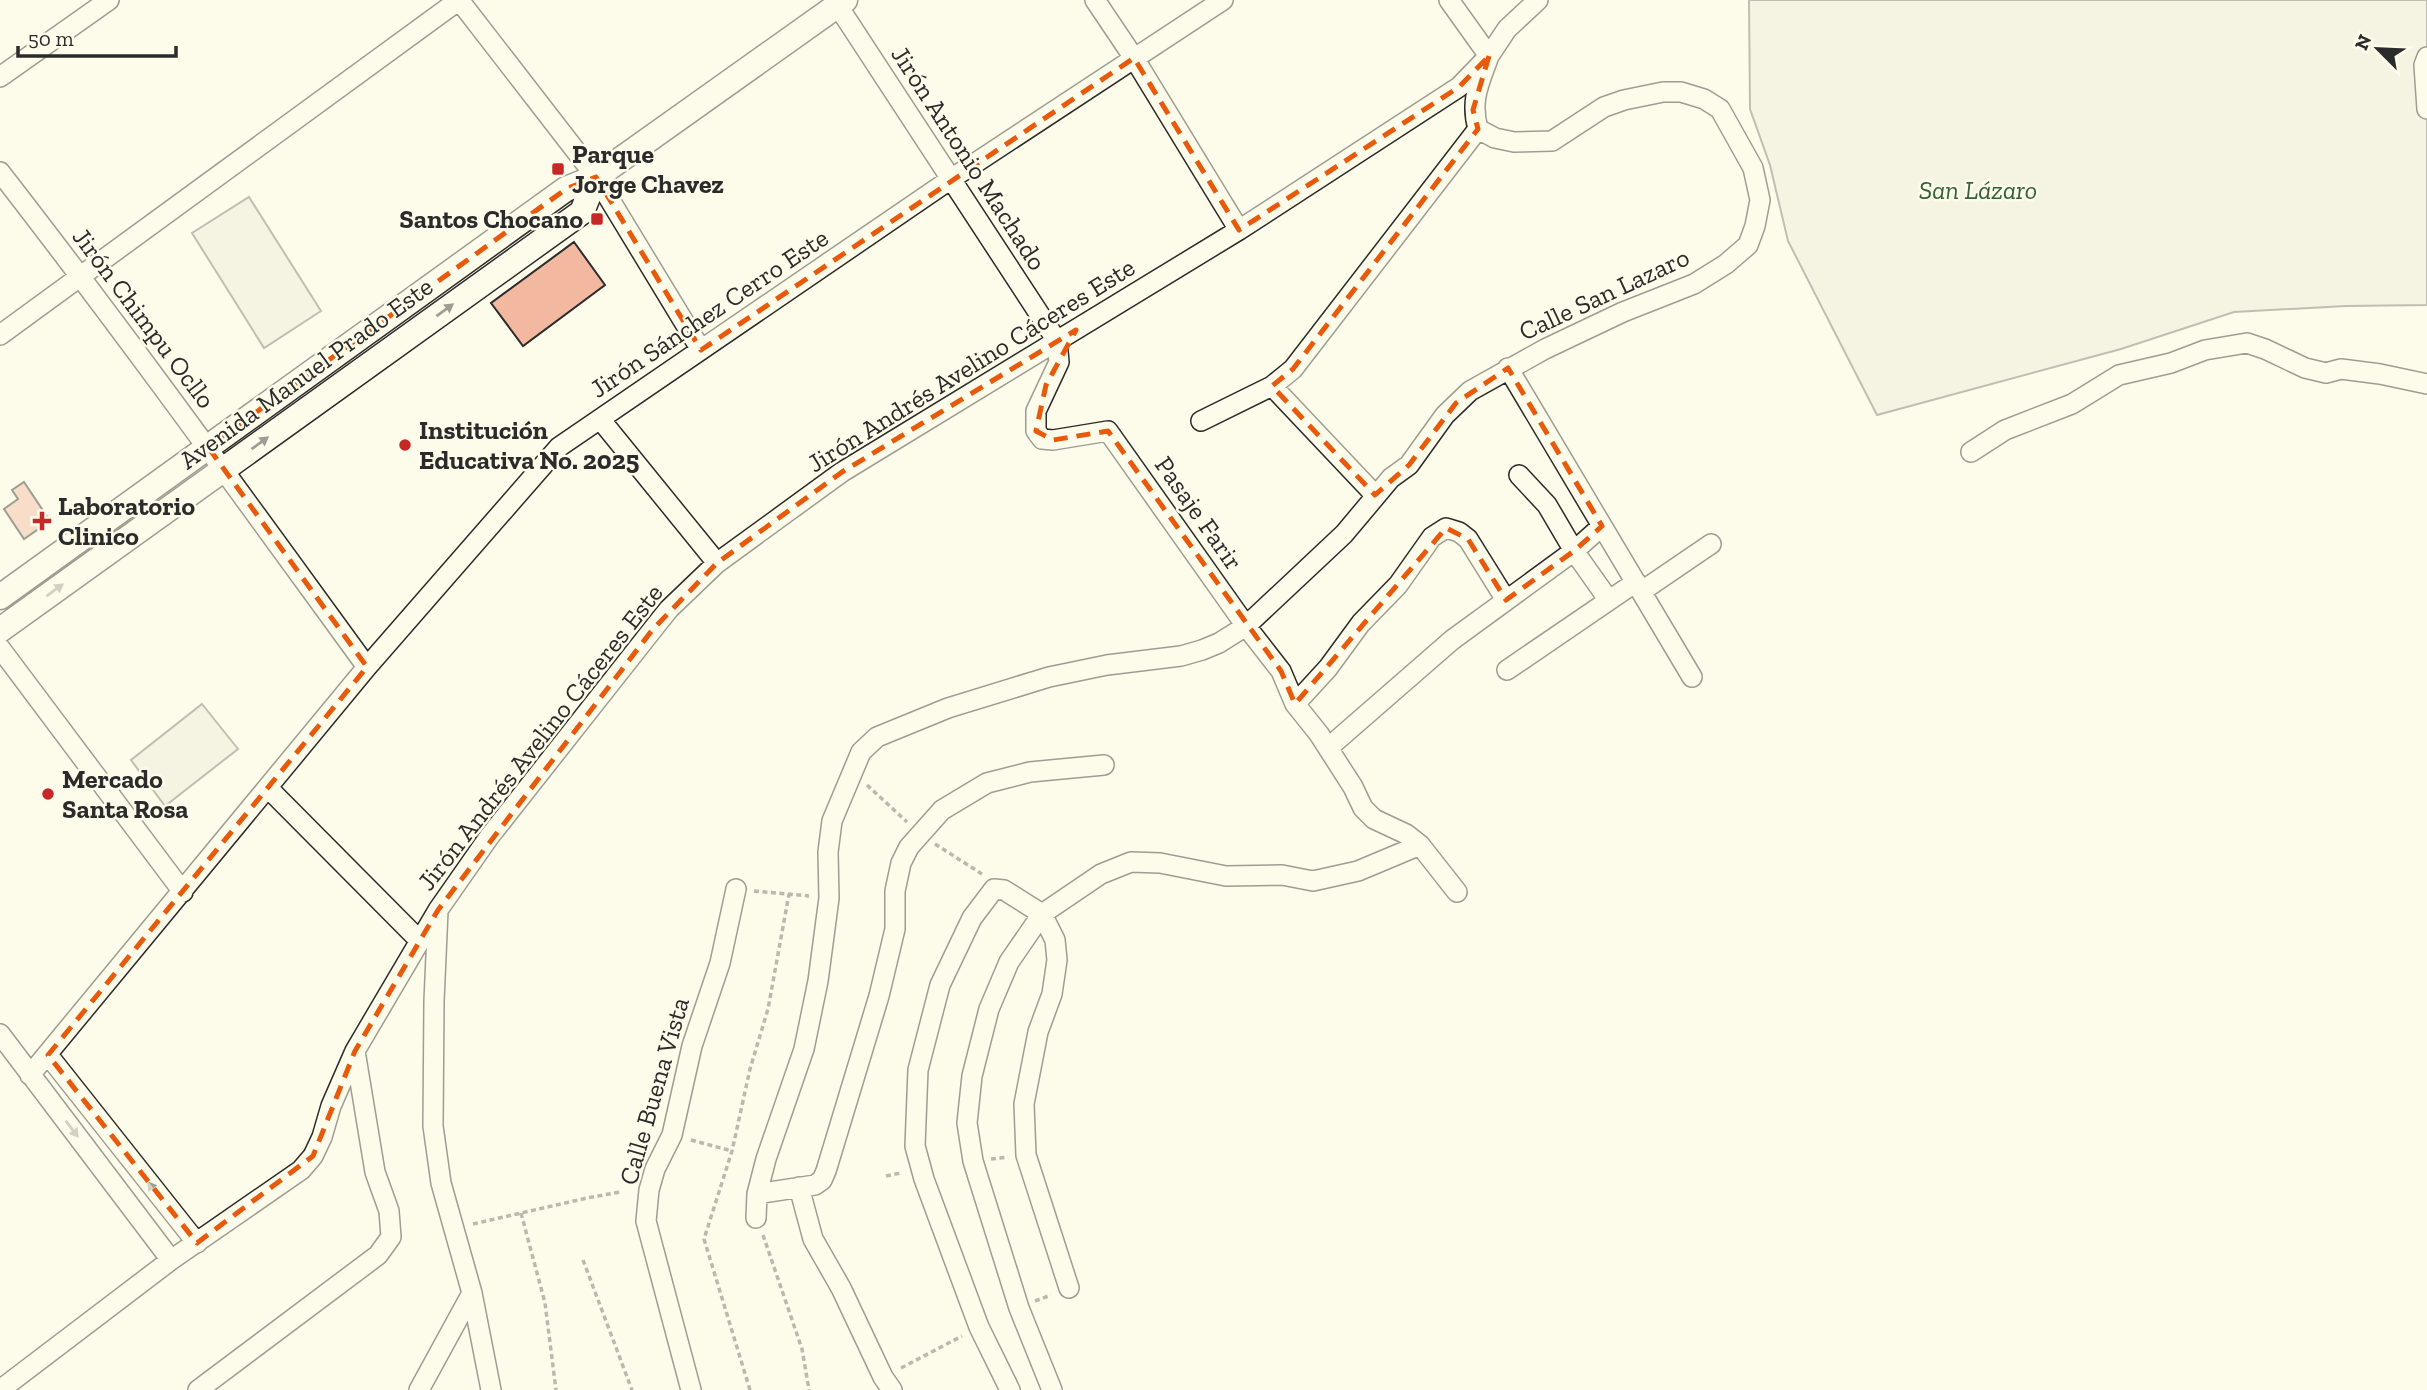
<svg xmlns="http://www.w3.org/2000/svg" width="2427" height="1390" font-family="'Zilla Slab',serif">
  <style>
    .green { fill: #ecebdb; stroke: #74746e; stroke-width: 2 }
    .building { fill: #f2b8a0; stroke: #2b2b2b; stroke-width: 2 }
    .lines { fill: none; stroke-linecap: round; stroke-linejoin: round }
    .minor-casing { stroke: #2b2b2b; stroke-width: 22 }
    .tertiary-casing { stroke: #2b2b2b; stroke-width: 27 }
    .path { stroke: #6a6964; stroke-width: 3.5; stroke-dasharray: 5 3.5; stroke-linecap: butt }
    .minor { stroke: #fdfbea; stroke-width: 19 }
    .tertiary { stroke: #fdfbea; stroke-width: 24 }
    .oneway { fill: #9e9d94 }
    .marked { fill: none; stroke: #e8590c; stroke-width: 5; stroke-dasharray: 14 9; stroke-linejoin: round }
    .poi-dot { fill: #c62828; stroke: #fdfbea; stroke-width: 2.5 }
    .labels { text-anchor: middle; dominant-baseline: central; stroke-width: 5; stroke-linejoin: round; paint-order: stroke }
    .poi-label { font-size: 26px; font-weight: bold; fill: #2b2b2b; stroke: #fdfbea; text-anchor: start }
    .street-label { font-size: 26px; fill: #2b2b2b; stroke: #fdfbea }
    .park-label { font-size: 26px; font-style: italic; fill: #34623c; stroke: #fdfbea }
  </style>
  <rect width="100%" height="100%" fill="#fdfbea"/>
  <path class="green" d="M1749 0H2427V305L2346 306 2234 312 2121 349 1877 415 1788 241 1770 165 1750 109Z
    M249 197 321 311 264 348 192 233Z
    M202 704 238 749 165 806 131 760Z"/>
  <path class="building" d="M574 242 605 285 523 346 491 303Z
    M24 482 50 521 24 539 4 509 18 499 12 490Z"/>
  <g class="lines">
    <g class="minor-casing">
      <path id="minor" d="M459 0 596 177 701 350
        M834 0 1057 341 1059 362 1036 411V431L1042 439 1053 440 1108 431 1246 626 1281 671 1295 704 1319 734 1353 787 1363 808 1374 819 1406 834 1420 845 1457 892
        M1095 0 1134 58 1239 230
        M2427 57 2424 65 2427 109
        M0 77 109 0
        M0 172C126 334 246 501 367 667
        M0 335 459 0
        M1508 368 1692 677
        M1272 386 1375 495
        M600 419 717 563
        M1201 421 1272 386 1293 369 1478 129
        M1971 452 2005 430 2072 404 2119 375 2171 363 2205 350 2247 343 2265 349 2305 368 2326 373 2341 369 2380 374 2427 384
        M1519 475 1547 505 1574 551 1608 599
        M1642 591 1711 544
        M0 648 183 892
        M1507 670 1636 582
        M1295 704 1328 668 1361 623 1398 585 1432 537 1446 528 1459 532 1468 539 1506 600
        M1328 748 1452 640 1574 551 1602 526
        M268 788 419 940
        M438 911 434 1001 433 1126 441 1183 472 1293 491 1390
        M0 1034 171 1260
        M48 1055 197 1243
        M30 1075 367 667 559 447 951 179 1223 0
        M799 1187 813 1239 841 1288 883 1377 892 1390
        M757 1194 815 1185 822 1180 826 1171 879 996 895 929V891L901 863 909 847 942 810 987 783 1030 772 1104 765
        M756 1218 757 1194 766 1159 804 1049 818 981 829 898 828 852 832 821 861 752 877 737 948 708 1049 677 1107 665 1181 656 1202 650 1219 643 1246 626 1344 534 1391 478 1409 465 1445 415 1470 391 1545 349 1623 312 1694 284 1726 264 1748 245 1755 226 1760 200 1753 168 1720 109 1704 99 1681 92H1663L1624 100 1604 107 1552 141 1514 142 1495 138 1478 129C1470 100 1479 84 1489 56L1449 0
        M0 1390 171 1260 301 1170 313 1156 322 1137 331 1106 355 1051 438 910 489 837 653 629 669 609 717 563 842 472 1239 230 1459 87 1489 56 1507 29 1538 0
        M198 1390 378 1255 391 1237 389 1211 375 1172 355 1051
        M419 1390 472 1293
        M691 1390 646 1221 649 1190 655 1169 672 1135 692 1046 720 963 736 889
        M1010 1390 979 1327 924 1179 915 1146 918 1070 940 985 972 918 994 889 1004 890 1042 914 1055 940 1057 960 1052 994 1038 1032 1024 1104 1026 1155 1069 1288
        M1052 1390 1019 1308 973 1161 967 1123 972 1076 989 1009 1009 962 1042 914 1101 874 1131 862 1160 863 1226 876 1282 875 1313 881 1358 871 1420 845"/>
    </g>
    <g class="tertiary-casing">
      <path id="tertiary" d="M0 597 566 189 596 177 845 0
        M0 630 582 212 596 177"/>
    </g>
    <path class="path" d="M867 785 907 822
      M935 844 982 874
      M754 891 809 896
      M691 1140 732 1151
      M991 1159 1008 1157
      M886 1176 901 1173
      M521 1213 545 1303 556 1390
      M473 1224 587 1198 620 1192
      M763 1235 802 1349 809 1390
      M583 1260 632 1390
      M1035 1301 1051 1295
      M901 1368 962 1336
      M750 1390 704 1239 732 1151 750 1069 768 1009 789 894"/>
    <use href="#minor" class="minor"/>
    <use href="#tertiary" class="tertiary"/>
  </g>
  <defs><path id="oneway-solid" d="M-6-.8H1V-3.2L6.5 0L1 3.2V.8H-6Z" transform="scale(1.75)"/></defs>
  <g class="oneway">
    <use href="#oneway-solid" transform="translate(445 310) rotate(-36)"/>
    <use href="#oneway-solid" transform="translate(260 443) rotate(-36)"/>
    <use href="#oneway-solid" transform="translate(55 590) rotate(-36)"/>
    <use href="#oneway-solid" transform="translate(72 1129) rotate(53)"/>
    <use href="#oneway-solid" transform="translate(154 1190) rotate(-128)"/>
  </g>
  <path d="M0 0H2427V1390H0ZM1489 56 1473 110 1478 129 1293 369 1272 386 1375 495 1409 465 1456 403 1508 368 1602 526 1574 551 1506 600 1468 539 1446 528 1295 704 1281 671 1108 431 1053 440 1036 431 1046 385 1076 330 842 472 717 563 653 629 438 910 355 1051 313 1156 197 1243 48 1055 367 667 208 447 566 189 596 177 701 350 1134 58 1239 230 1459 87Z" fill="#fdfbea" fill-opacity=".55" fill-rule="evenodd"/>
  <path class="marked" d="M1489 56 1473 110 1478 129 1293 369 1272 386 1375 495 1409 465 1456 403 1508 368 1602 526 1574 551 1506 600 1468 539 1446 528 1295 704 1281 671 1108 431 1053 440 1036 431 1046 385 1076 330 842 472 717 563 653 629 438 910 355 1051 313 1156 197 1243 48 1055 367 667 208 447 566 189 596 177 701 350 1134 58 1239 230 1459 87Z"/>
  <g class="poi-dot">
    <rect x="551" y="162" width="14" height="14" rx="3.5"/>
    <rect x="590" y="212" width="14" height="14" rx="3.5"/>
    <circle cx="405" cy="445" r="7"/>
    <path d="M38.5 510.5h7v7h7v7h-7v7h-7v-7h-7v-7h7z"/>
    <circle cx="48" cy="794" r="7"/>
  </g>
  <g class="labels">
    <g class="poi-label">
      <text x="572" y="154">Parque<tspan x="572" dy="30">Jorge Chavez</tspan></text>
      <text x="583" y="219" text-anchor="end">Santos Chocano</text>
      <text x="419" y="430">Institución<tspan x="419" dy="30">Educativa No. 2025</tspan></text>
      <text x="58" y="506">Laboratorio<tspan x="58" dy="30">Clinico</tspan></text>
      <text x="62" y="779">Mercado<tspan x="62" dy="30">Santa Rosa</tspan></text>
    </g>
    <g class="street-label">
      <text transform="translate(969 158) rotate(57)">Jirón Antonio Machado</text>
      <text transform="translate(1604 294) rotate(-25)">Calle San Lazaro</text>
      <text transform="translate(709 313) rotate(-34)">Jirón Sánchez Cerro Este</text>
      <text transform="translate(144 318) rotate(53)">Jirón Chimpu Ocllo</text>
      <text transform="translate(971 365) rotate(-32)">Jirón Andrés Avelino Cáceres Este</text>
      <text transform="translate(306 373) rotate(-36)">Avenida Manuel Prado Este</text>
      <text transform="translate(1199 513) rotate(55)">Pasaje Farir</text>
      <text transform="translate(540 737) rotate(-52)">Jirón Andrés Avelino Cáceres Este</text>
      <text transform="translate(654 1091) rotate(-74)">Calle Buena Vista</text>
    </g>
    <g class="park-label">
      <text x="1978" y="190">San Lázaro</text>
    </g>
  </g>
  <g transform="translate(2378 49) rotate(294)" stroke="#fdfbea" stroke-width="5" paint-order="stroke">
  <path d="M0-5L12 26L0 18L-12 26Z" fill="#2b2b2b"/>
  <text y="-10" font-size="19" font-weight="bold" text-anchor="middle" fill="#2b2b2b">N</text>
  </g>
  <path d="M18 46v10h158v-10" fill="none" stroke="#2b2b2b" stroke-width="3.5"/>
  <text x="28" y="46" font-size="21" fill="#2b2b2b" stroke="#fdfbea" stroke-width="5" paint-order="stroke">50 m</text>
</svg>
